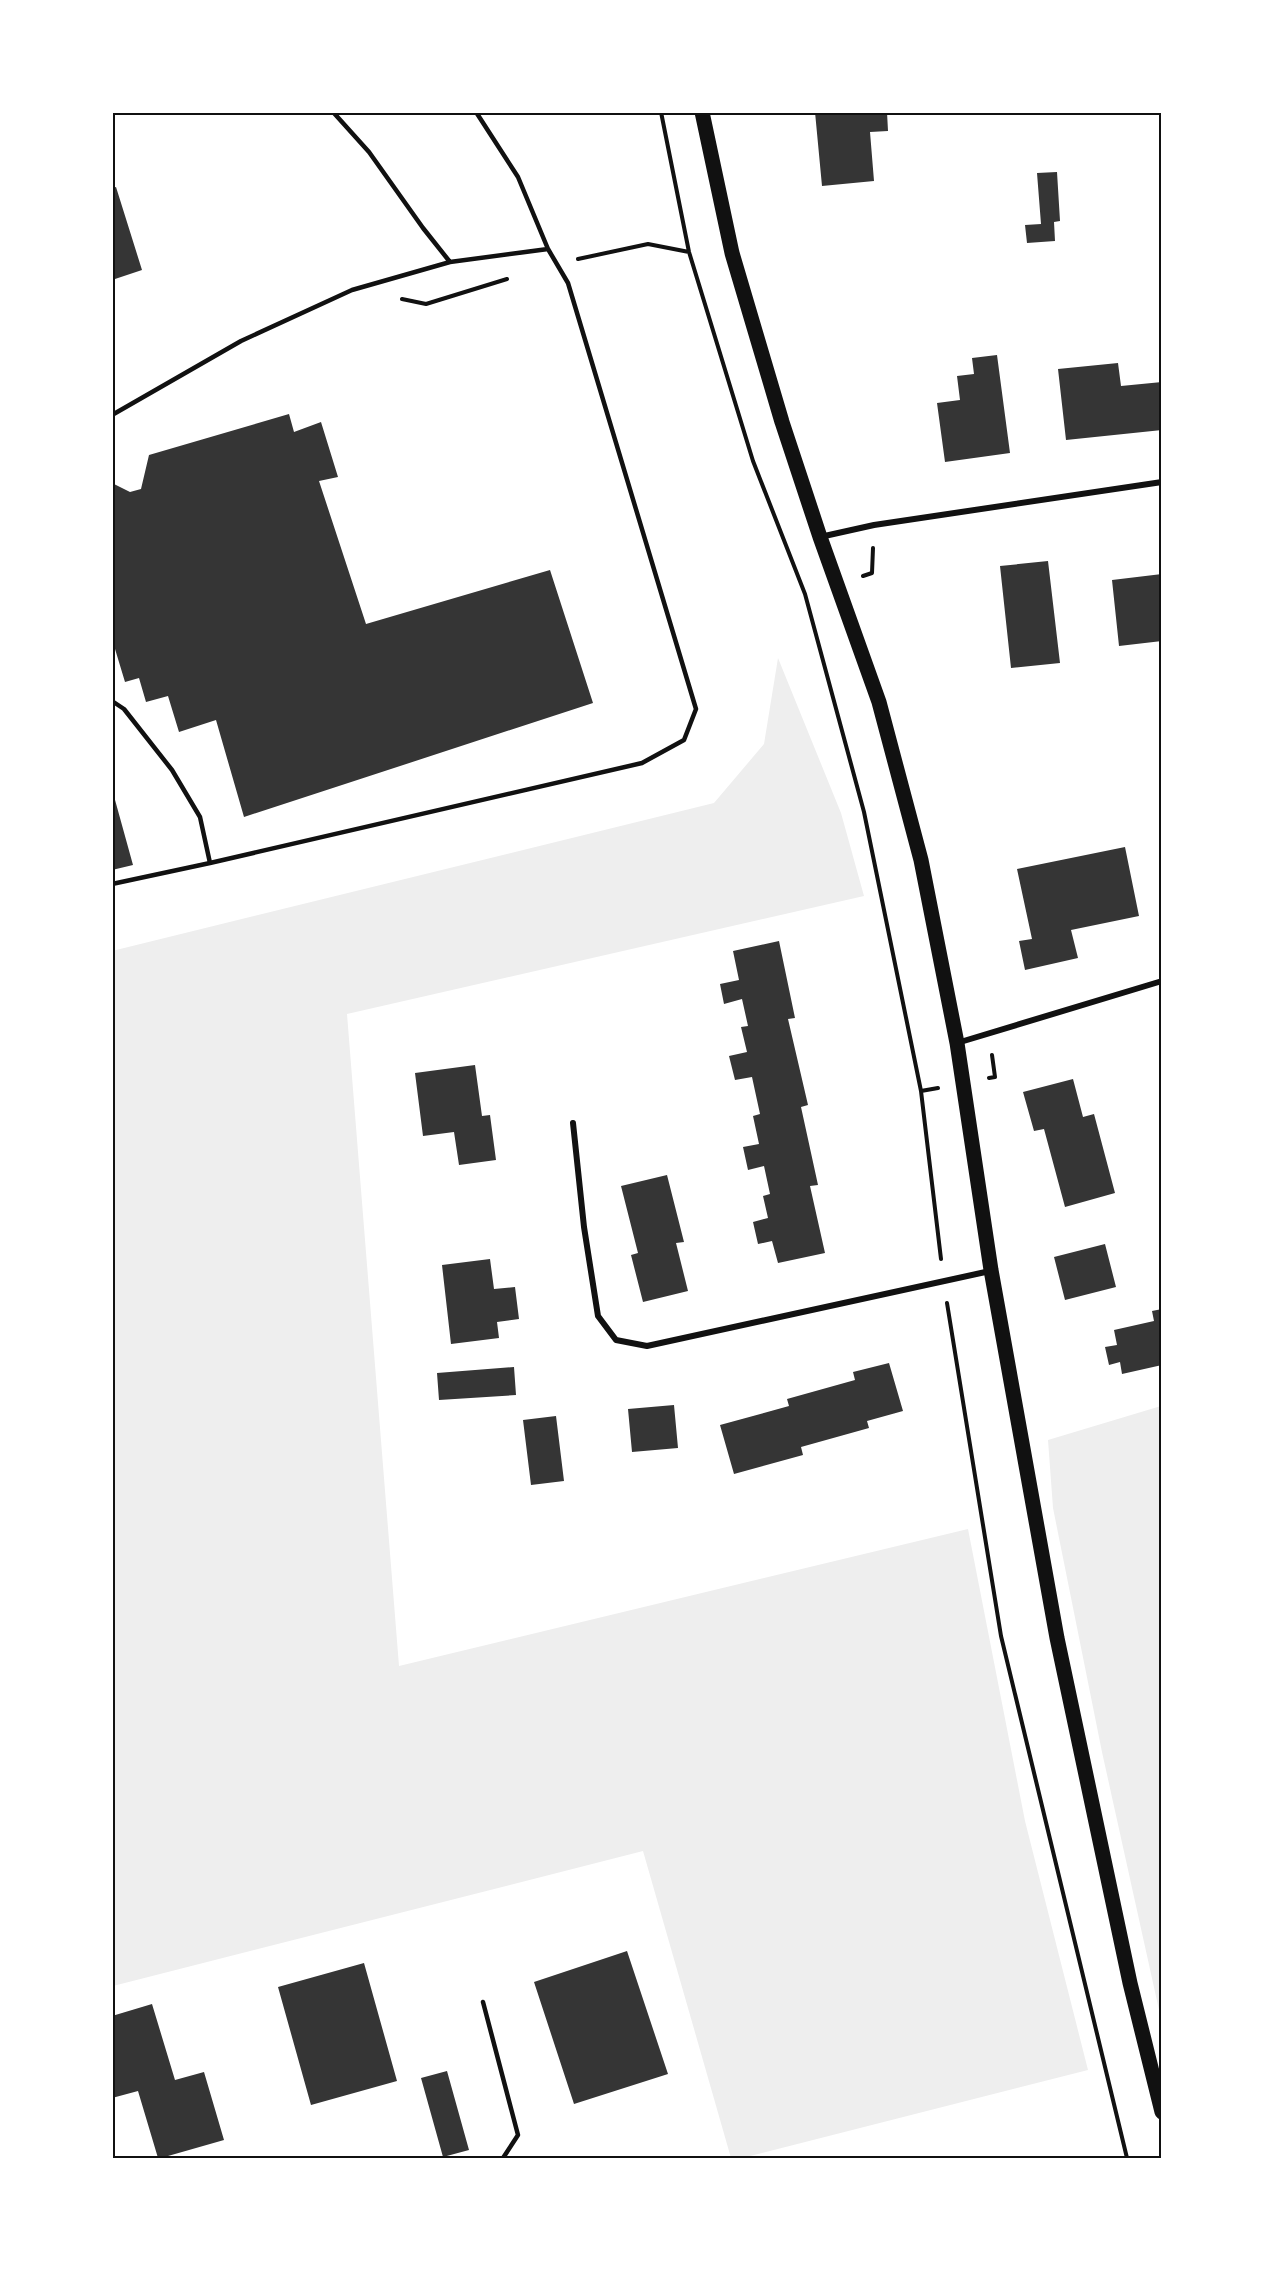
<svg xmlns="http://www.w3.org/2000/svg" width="1274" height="2271" font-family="Mulish,sans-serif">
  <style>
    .green { fill: #eee }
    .building { fill: #353535 }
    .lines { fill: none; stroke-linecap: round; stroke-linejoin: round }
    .path { stroke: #111; stroke-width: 4 }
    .service { stroke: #111; stroke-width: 4.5 }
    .minor { stroke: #111; stroke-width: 6 }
    .primary { stroke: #111; stroke-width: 15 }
    .neatline { fill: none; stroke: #111; stroke-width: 2 }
  </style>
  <rect width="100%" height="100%" fill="#fff"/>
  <path class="green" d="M778 658 841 813 864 896 347 1014 399 1666 968 1529 1025 1821 1088 2070 742 2158H731L643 1851 113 1986 112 951 714 803 764 744Z
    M1161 1406H1162L1161 2019 1102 1752 1053 1508 1048 1440Z"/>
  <path class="building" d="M815 112H887L888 131 870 132 874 181 822 186Z
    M1057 172 1060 221 1054 222 1055 241 1027 243 1025 225 1041 224 1037 173Z
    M116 187 142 270 112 280V188Z
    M997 355 1010 453 945 462 937 403 960 400 957 376 974 374 972 358Z
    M1118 363 1121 386 1162 382V430L1066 440 1058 369Z
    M289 414 294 432 321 422 338 477 319 481 366 624 550 570 593 703 244 817 216 720 179 732 168 696 146 702 139 678 125 682 112 639V483L130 492 141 489 149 455Z
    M1048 561 1060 663 1011 668 1000 566Z
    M1162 574V641L1119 646 1112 580Z
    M112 789 133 865 112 870Z
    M1125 847 1139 916 1071 930 1078 958 1025 970 1019 941 1032 939 1017 869Z
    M779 941 795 1018 788 1019 808 1105 801 1107 818 1185 810 1186 825 1253 778 1263 772 1241 758 1244 753 1222 768 1218 763 1196 770 1194 764 1166 748 1170 743 1147 759 1144 753 1116 760 1114 752 1077 735 1080 729 1056 747 1052 741 1027 748 1026 742 999 724 1004 720 984 739 980 733 951Z
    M475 1065 482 1116 490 1115 496 1160 459 1165 454 1132 423 1136 415 1073Z
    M1073 1079 1083 1117 1094 1114 1115 1193 1065 1207 1044 1129 1034 1131 1023 1092Z
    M667 1175 684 1242 676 1243 688 1291 643 1302 631 1255 638 1253 621 1186Z
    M1105 1244 1116 1287 1065 1300 1054 1257Z
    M490 1259 494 1289 515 1287 519 1319 497 1322 499 1338 451 1344 442 1265Z
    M1162 1309V1365L1122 1374 1120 1362 1109 1365 1105 1347 1117 1345 1114 1330 1154 1321 1152 1311Z
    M889 1363 903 1411 867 1421 869 1428 801 1447 803 1455 734 1474 720 1425 789 1406 787 1399 855 1380 853 1372Z
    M514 1367 516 1395 439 1400 437 1373Z
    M674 1405 678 1448 632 1452 628 1409Z
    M556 1416 564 1481 531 1485 523 1420Z
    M627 1951 668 2074 574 2104 534 1982Z
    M364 1963 397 2081 311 2105 278 1987Z
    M152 2004 175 2080 204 2072 224 2140 161 2158H158L138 2091 112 2098V2016Z
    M447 2071 469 2150 443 2157 421 2078Z"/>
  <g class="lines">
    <path class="path" d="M661 112 689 252 753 461 805 594 864 812 921 1091 941 1259
      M578 259 648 244 689 252
      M402 299 426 304 507 279
      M863 576 872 573 873 548
      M989 1078 995 1077 992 1055
      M921 1091 938 1088
      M947 1303 1001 1636 1127 2158"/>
    <path class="service" d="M333 112 369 152 423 228 450 262 548 249 518 177 476 112
      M112 415 241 341 352 290 450 262
      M112 701 124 709 172 770 200 817 210 863 112 884
      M210 863 642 763 684 740 696 709 568 283 548 249
      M483 2002 518 2135 503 2158"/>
    <path class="minor" d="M820 537 874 525 1162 482
      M957 1043 1162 981
      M573 1123 584 1227 598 1316 616 1340 647 1346 990 1271"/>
    <path class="primary" d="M702 112 732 253 782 422 820 537 879 702 921 860 957 1043 991 1270 1057 1638 1130 1983 1162 2112"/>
  </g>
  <rect width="1274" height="2271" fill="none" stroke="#ffffff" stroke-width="228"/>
  <rect x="114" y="114" width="1046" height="2043" class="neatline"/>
</svg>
